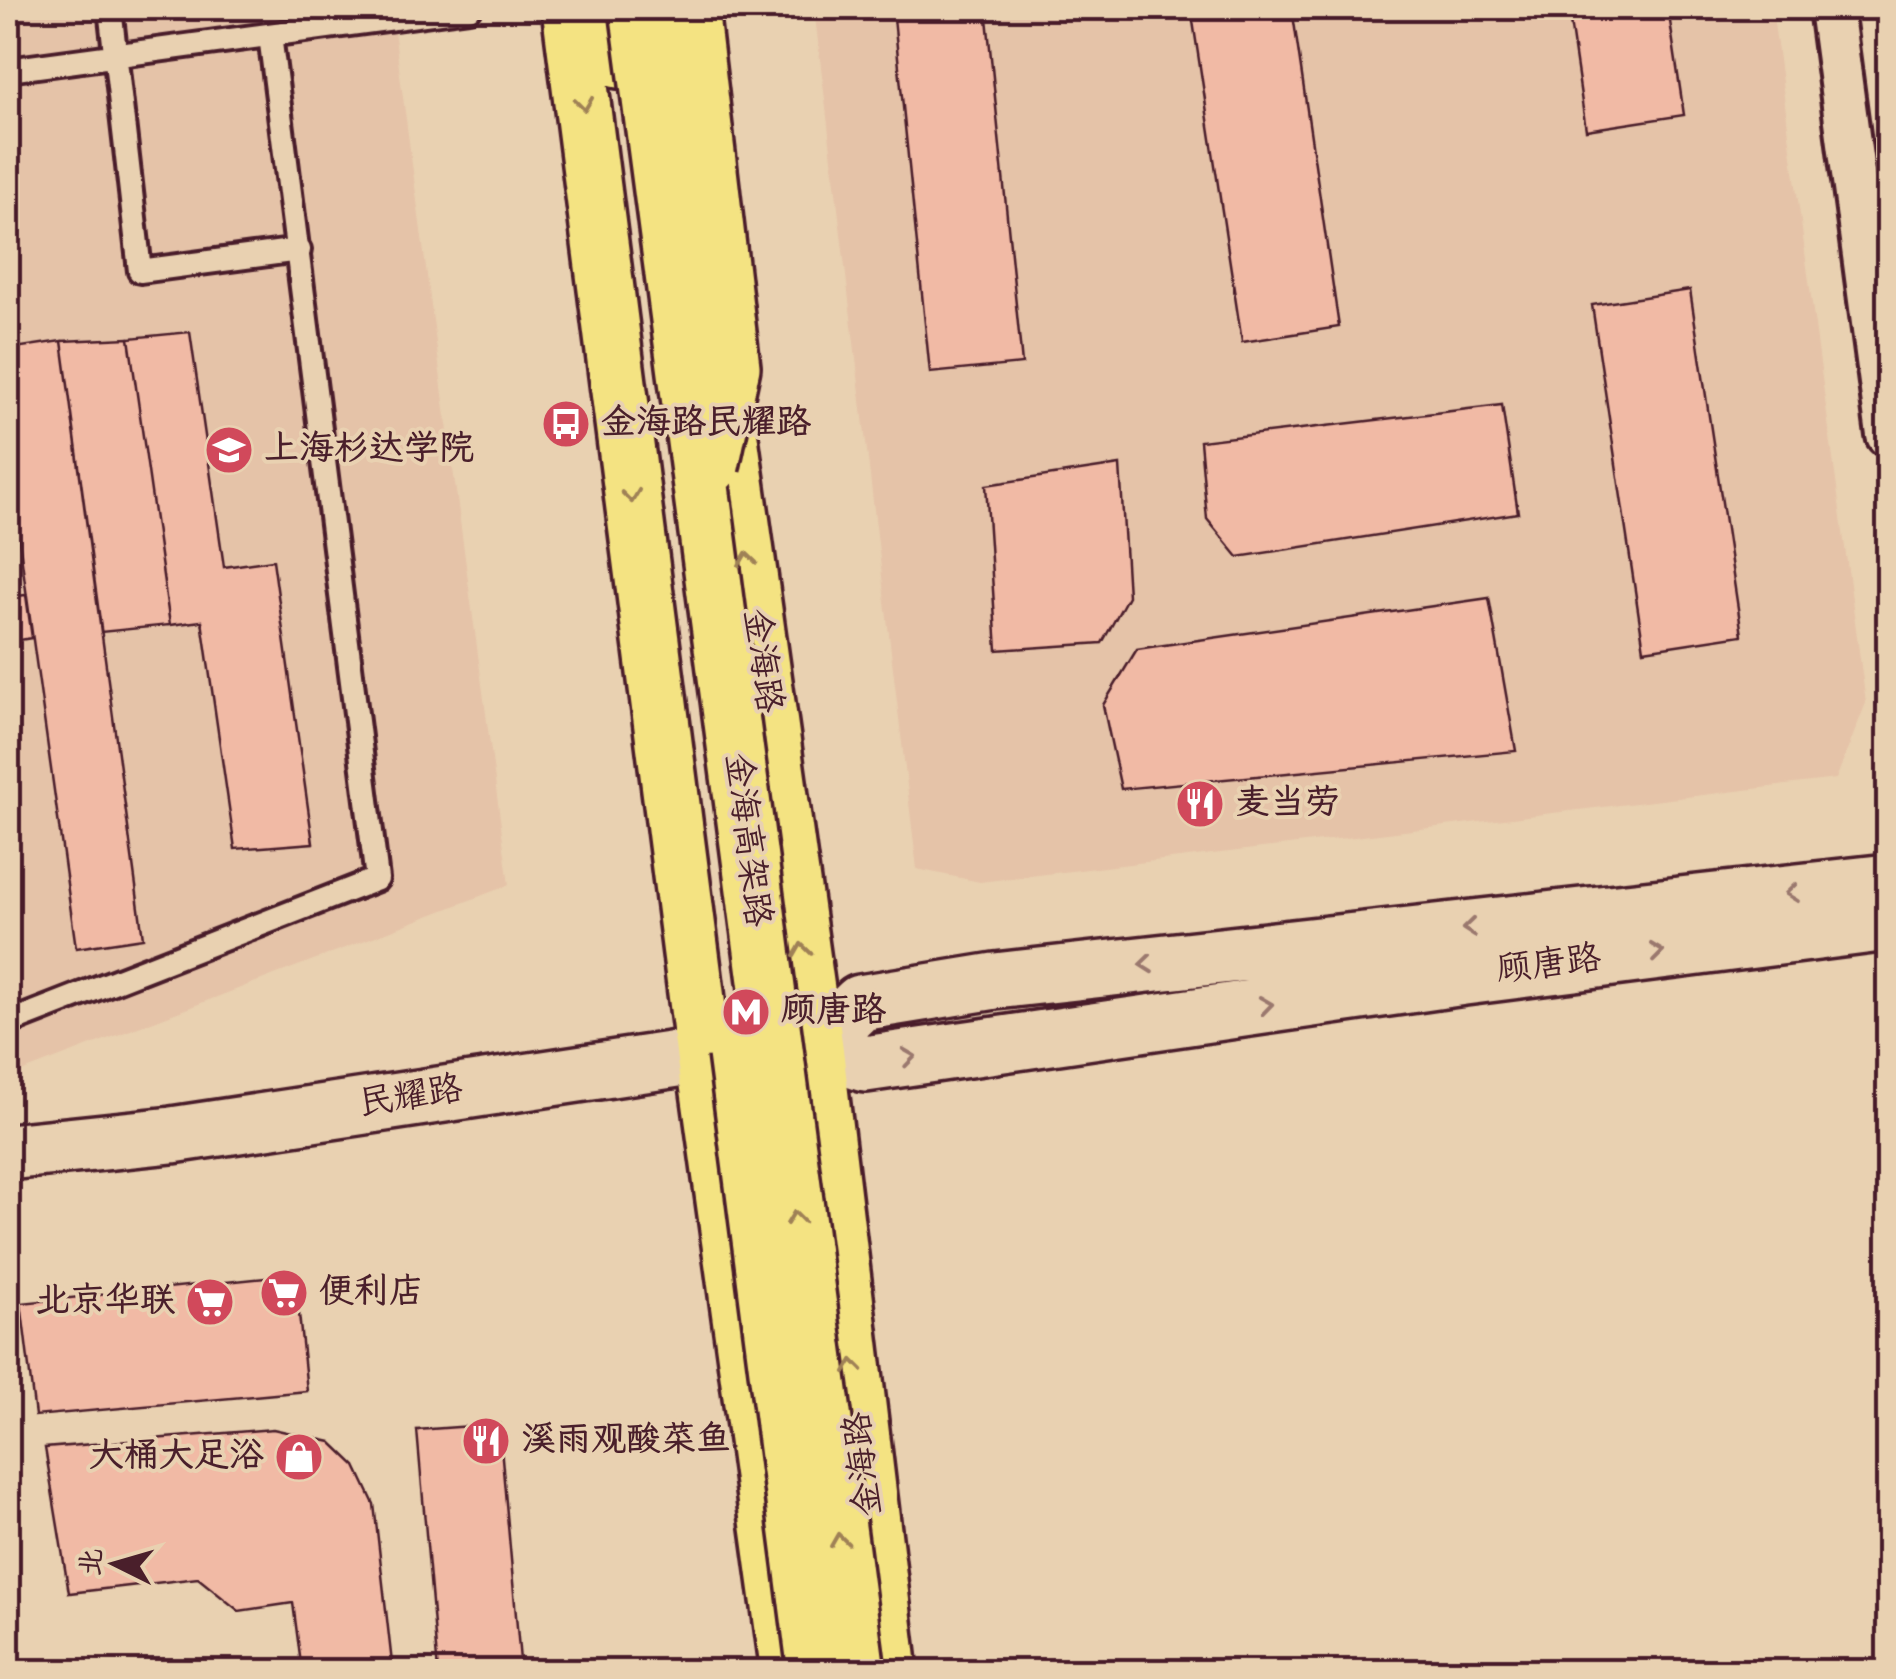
<svg xmlns="http://www.w3.org/2000/svg" width="1896" height="1679" font-family="'Indie Flower','LXGW WenKai TC',sans-serif">
  <style>
    .built { fill: #e5c3a8 }
    .building { fill: #f1baa5; stroke: #4a1f2b; stroke-width: 2.5 }
    .lines { fill: none; stroke-linecap: round; stroke-linejoin: round }
    .service-casing { stroke: #4a1f2b; stroke-width: 30 }
    .minor-casing { stroke: #4a1f2b; stroke-width: 50 }
    .tertiary-casing { stroke: #4a1f2b; stroke-width: 62 }
    .secondary-casing { stroke: #4a1f2b; stroke-width: 62 }
    .primary-casing { stroke: #4a1f2b; stroke-width: 62 }
    .trunk-casing { stroke: #4a1f2b; stroke-width: 62 }
    .service { stroke: #e9d1b1; stroke-width: 22 }
    .minor { stroke: #e9d1b1; stroke-width: 42 }
    .tertiary { stroke: #e9d1b1; stroke-width: 55 }
    .secondary { stroke: #e9d1b1; stroke-width: 55 }
    .primary { stroke: #f4e382; stroke-width: 55 }
    .trunk { stroke: #f4e382; stroke-width: 55 }
    .trunk-bridge-casing { stroke: #4a1f2b; stroke-width: 62; stroke-linecap: butt }
    .trunk-bridge { stroke: #f4e382; stroke-width: 55 }
    .oneway { stroke: #9f8156 }
    .oneway2 { stroke: #9a786e }
    .labels { text-anchor: middle; dominant-baseline: central; stroke-width: 8; stroke-linejoin: round; paint-order: stroke }
    .poi-label { font-size: 35px; font-weight: bold; fill: #4a1f2b; stroke: #e9d1b1; text-anchor: start }
    .street-label { font-size: 35px; fill: #4a1f2b; stroke: #e9d1b1 }
  </style>
  <rect width="100%" height="100%" fill="#e9d1b1"/>
  <filter id="ink" filterUnits="userSpaceOnUse"><feTurbulence type="fractalNoise" baseFrequency=".01" numOctaves="2"/><feDisplacementMap in="SourceGraphic" scale="20" xChannelSelector="R" yChannelSelector="G"/><feConvolveMatrix kernelMatrix="1 2 1 2 8 2 1 2 1" color-interpolation-filters="sRGB"/></filter>
  <g filter="url(#ink)">
    <path class="built" d="M8 8H391L509 885 8 1077Z
      M814 8H1772L1866 703 1836 779 980 882 917 869Z"/>
    <path class="building" d="M893 8H986L1022 364 930 373Z
      M1191 8H1292L1339 327 1242 342Z
      M1568 8H1668L1684 115 1586 130Z
      M1690 290 1742 635 1644 650 1592 305Z
      M190 332 224 567 273 560 313 843 235 849 202 621 170 625 129 338Z
      M129 338 170 625 101 632 62 341Z
      M62 341 143 938 76 948 8 461V349Z
      M1502 405 1518 513 1238 557 1207 519 1200 441Z
      M1120 465 1128 596 1102 643 997 650 986 485Z
      M26 595 32 638 8 642V597Z
      M1489 598 1516 751 1121 789 1103 705 1137 649Z
      M295 1275 307 1391 35 1416 21 1303Z
      M499 1424 521 1672H438L417 1430Z
      M273 1429 331 1442 356 1466 374 1504 393 1672H302L293 1603 239 1611 198 1578 69 1593 45 1448Z"/>
    <g class="lines">
      <g class="service-casing">
        <path id="service" d="M110 8 140 271 299 250
          M8 70 469 8
          M8 1023 377 879 270 35"/>
      </g>
      <g class="minor-casing">
        <path id="minor" d="M1831 8 1888 435"/>
      </g>
      <g class="tertiary-casing">
        <path id="tertiary" d="M8 1152 172 1135 704 1055"/>
      </g>
      <g class="secondary-casing">
        <path id="secondary" d="M815 1047 860 1003 995 981 1888 882
          M769 1050 815 1047 865 1064 1464 977 1888 923"/>
      </g>
      <g class="primary-casing">
        <path id="primary" d="M570 8 704 1055 789 1672
          M725 402 815 1047 890 1672"/>
      </g>
      <g class="trunk-casing">
        <path id="trunk" d="M600 8 618 60"/>
      </g>
      <use href="#service" class="service"/>
      <use href="#minor" class="minor"/>
      <use href="#tertiary" class="tertiary"/>
      <use href="#secondary" class="secondary"/>
      <use href="#primary" class="primary"/>
      <use href="#trunk" class="trunk"/>
      <g class="trunk-bridge-casing">
        <path id="trunk-bridge" d="M638 8 857 1672
          M690 8 732 367 711 466
          M736 1053 816 1672"/>
      </g>
      <use href="#trunk-bridge" class="trunk-bridge"/>
    </g>
    <defs><path id="oneway-chevron" d="M-2-3.5L2.5 0L-2 3.5" fill="none" stroke-width="1.6" stroke-linecap="round" stroke-linejoin="round" transform="scale(2.5)"/></defs>
    <g class="oneway">
      <use href="#oneway-chevron" transform="translate(584 104) rotate(83)"/>
      <use href="#oneway-chevron" transform="translate(631 496) rotate(83)"/>
      <use href="#oneway-chevron" transform="translate(747 559) rotate(-98)"/>
      <use href="#oneway-chevron" transform="translate(802 950) rotate(-98)"/>
      <use href="#oneway-chevron" transform="translate(795 1218) rotate(-97)"/>
      <use href="#oneway-chevron" transform="translate(853 1366) rotate(-97)"/>
      <use href="#oneway-chevron" transform="translate(839 1540) rotate(-98)"/>
    </g>
    <g class="oneway2">
      <use href="#oneway-chevron" transform="translate(1792 893) rotate(174)"/>
      <use href="#oneway-chevron" transform="translate(1469 928) rotate(174)"/>
      <use href="#oneway-chevron" transform="translate(1657 952) rotate(-7)"/>
      <use href="#oneway-chevron" transform="translate(1146 964) rotate(174)"/>
      <use href="#oneway-chevron" transform="translate(1266 1005) rotate(-8)"/>
      <use href="#oneway-chevron" transform="translate(909 1057) rotate(-8)"/>
    </g>
  </g>
  <defs>
    <g id="bus-disc" transform="scale(2.5)"><circle r="9.5" fill="#d1495b" stroke="#e9d1b1"/><path d="M-5-6H5V4H4V6H2V4H-2V6H-4V4H-5ZM-3.5-4V0h7V-4ZM-3.5 1.2v1.5H-2V1.2ZM2 1.2v1.5H3.5V1.2Z" fill="#fff"/></g>
    <g id="university-disc" transform="scale(2.5)"><circle r="9.5" fill="#d1495b" stroke="#e9d1b1"/><path d="M0-5L7-2L0 1L-7-2ZM-4 1L0 2.5L4 1V4Q0 6-4 4Z" fill="#fff"/></g>
    <g id="restaurant-disc" transform="scale(2.5)"><circle r="9.5" fill="#d1495b" stroke="#e9d1b1"/><path d="M-5-6h1v4h1v-4h1v4h1v-4h1v5L-1.5 .5V6h-2V.5L-5-1ZM5-6V6H3V1.5H1.5Q1.5-4 5-6Z" fill="#fff"/></g>
    <g id="metro-disc" transform="scale(2.5)"><circle r="9.5" fill="#d1495b" stroke="#e9d1b1"/><path d="M-5.5 5V-5H-3L0 0L3-5H5.5V5H3V-.5L0 4L-3-.5V5Z" fill="#fff"/></g>
    <g id="supermarket-disc" transform="scale(2.5)"><circle r="9.5" fill="#d1495b" stroke="#e9d1b1"/><path d="M-6-5.5h2.5l.6 2H6L4.5 2H-2.5L-4.4-4H-6ZM-1.5 3.2a1.3 1.3 0 1 0 .1 0ZM3 3.2a1.3 1.3 0 1 0 .1 0Z" fill="#fff"/></g>
    <g id="shop-disc" transform="scale(2.5)"><circle r="9.5" fill="#d1495b" stroke="#e9d1b1"/><path d="M-5-2.5h2.3a2.7 3.5 0 0 1 5.4 0H5L5.5 6h-11ZM-1.5-2.5h3a1.5 2.3 0 0 0-3 0Z" fill="#fff"/></g>
  </defs>
  <g fill-rule="evenodd">
    <use href="#bus-disc" x="566" y="424"/>
    <use href="#university-disc" x="229" y="450"/>
    <use href="#restaurant-disc" x="1200" y="804"/>
    <use href="#metro-disc" x="746" y="1012"/>
    <use href="#supermarket-disc" x="284" y="1293"/>
    <use href="#supermarket-disc" x="210" y="1302"/>
    <use href="#restaurant-disc" x="486" y="1441"/>
    <use href="#shop-disc" x="299" y="1457"/>
  </g>
  <g class="labels">
    <g class="poi-label">
      <text x="601" y="424">金海路民耀路</text>
      <text x="264" y="450">上海杉达学院</text>
      <text x="1235" y="804">麦当劳</text>
      <text x="781" y="1012">顾唐路</text>
      <text x="319" y="1293">便利店</text>
      <text x="175" y="1302" text-anchor="end">北京华联</text>
      <text x="521" y="1441">溪雨观酸菜鱼</text>
      <text x="264" y="1457" text-anchor="end">大桶大足浴</text>
    </g>
    <g class="street-label">
      <text transform="translate(761 661) rotate(82)">金海路</text>
      <text transform="translate(746 840) rotate(83)">金海高架路</text>
      <text transform="translate(1549 966) rotate(-7)">顾唐路</text>
      <text transform="translate(411 1098) rotate(-9)">民耀路</text>
      <text transform="translate(865 1464) rotate(-97)">金海路</text>
    </g>
  </g>
  <rect width="1896" height="1679" fill="none" stroke="#e9d1b1" stroke-width="40"/>
  <rect x="20" y="20" width="1856" height="1639" fill="none" stroke="#4a1f2b" stroke-width="4" filter="url(#ink)"/>
  <g transform="translate(115 1564) rotate(275)" stroke="#e9d1b1" stroke-width="8" paint-order="stroke">
  <path d="M0-8L18 38L0 25L-18 38Z" fill="#4a1f2b"/>
  <text y="-15" font-size="28" font-weight="bold" text-anchor="middle" fill="#4a1f2b">北</text>
  </g>
</svg>
